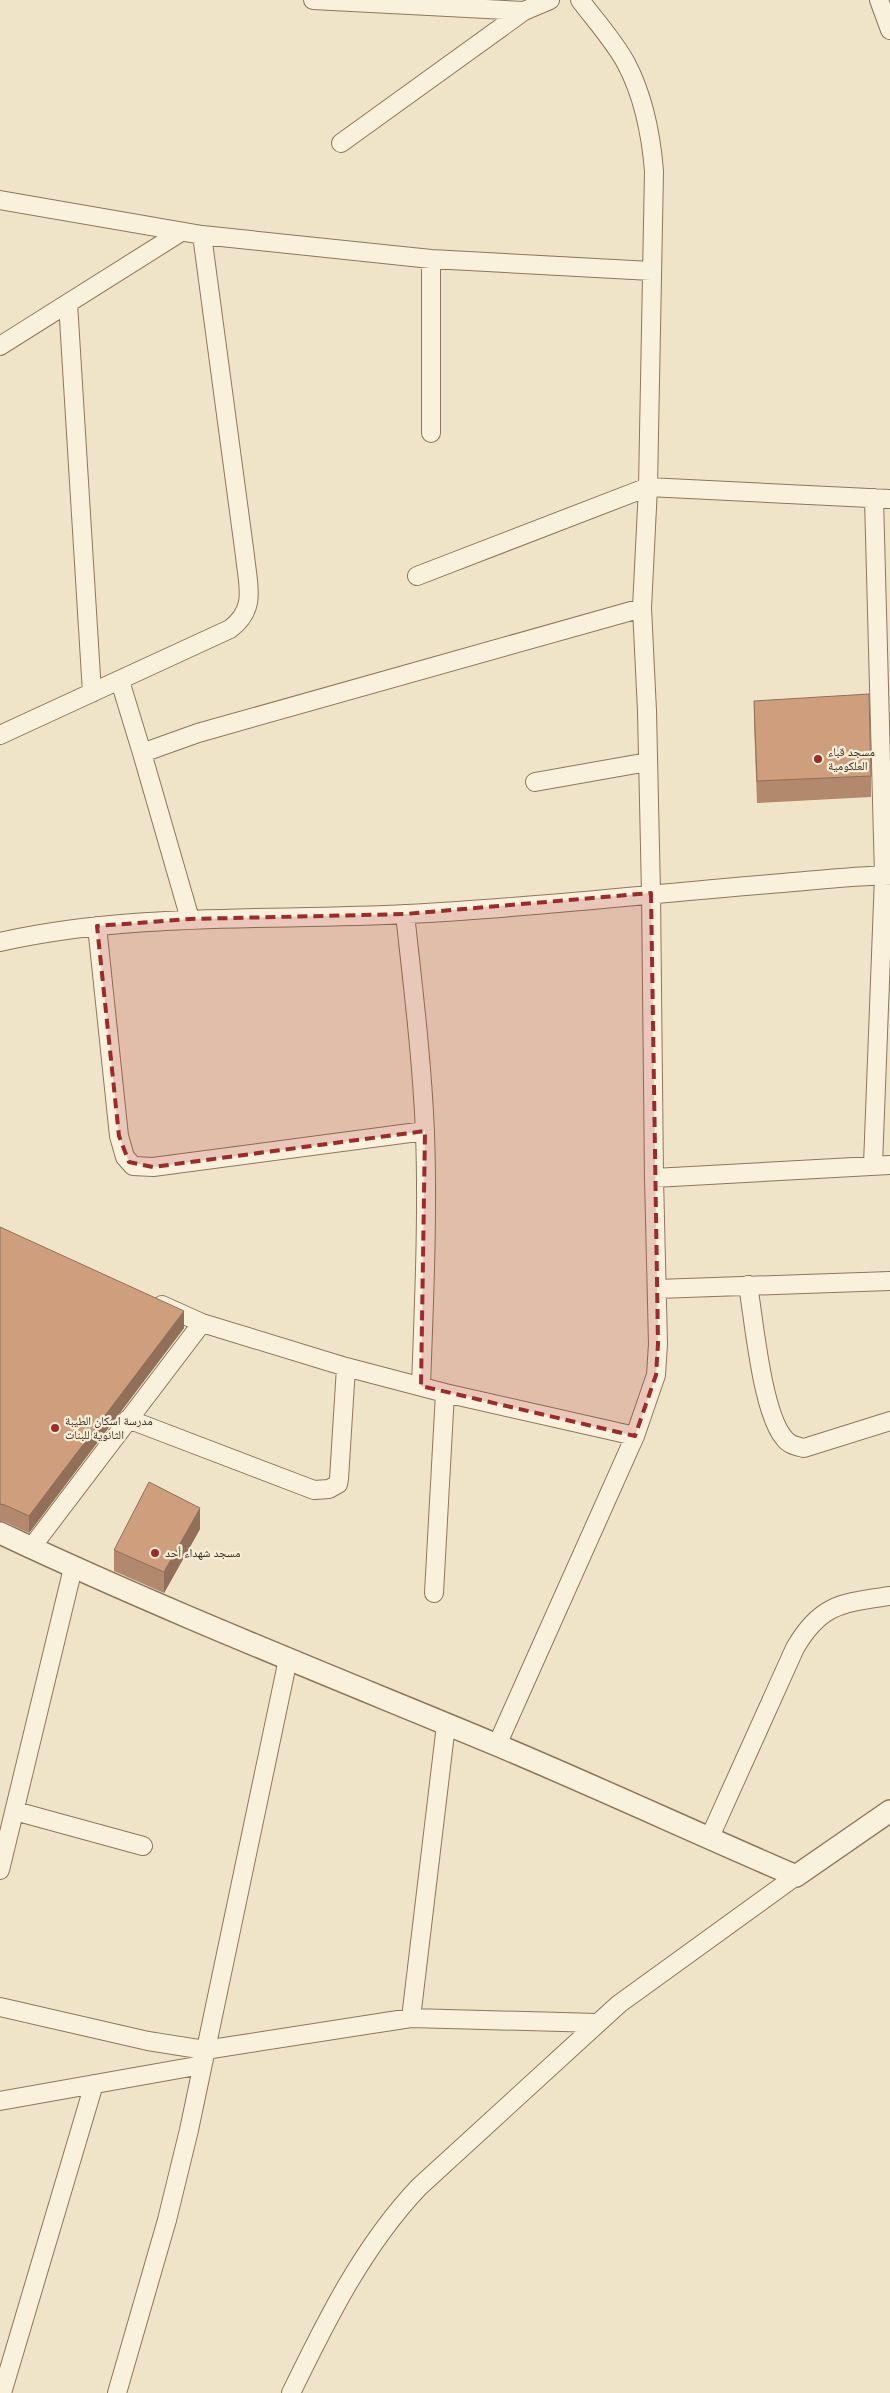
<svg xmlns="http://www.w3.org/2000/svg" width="890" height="2393" font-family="'Times New Roman','Noto Naskh Arabic',serif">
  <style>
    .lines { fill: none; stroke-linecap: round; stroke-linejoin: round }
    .minor-casing { stroke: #8d765c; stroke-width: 20 }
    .tertiary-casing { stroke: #8d765c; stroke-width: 24 }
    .minor { stroke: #faf1dc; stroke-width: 18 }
    .tertiary { stroke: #faf1dc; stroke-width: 21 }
    .wall { fill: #b2896c }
    .shaded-wall { fill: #916f58 }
    .building { fill: #cf9f7d; stroke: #916f58 }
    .marked { fill: #9e2a2b; fill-opacity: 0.2; stroke: #9e2a2b; stroke-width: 4; stroke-dasharray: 10 6; stroke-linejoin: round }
    .poi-dot { fill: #9e2a2b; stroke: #f7eed8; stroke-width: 2 }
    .labels { text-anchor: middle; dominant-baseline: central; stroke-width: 4.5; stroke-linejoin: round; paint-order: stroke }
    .poi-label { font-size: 12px; fill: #3d2e20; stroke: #f7eed8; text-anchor: start }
  </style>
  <rect width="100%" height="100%" fill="#f0e4c8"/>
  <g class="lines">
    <g class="minor-casing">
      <path id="minor" d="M313 0 524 11
        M879 0 890 30
        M341 143 524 11 550 0
        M0 200 202 235 431 259 651 271
        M68 303 92 693
        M0 346 181 232
        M431 433V259
        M417 576 648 487 890 499
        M120 681 142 753
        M0 735 230 629C257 609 248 586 245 556L202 235
        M535 782 648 762
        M405 914C413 987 422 1060 425 1133 428 1217 424 1302 421 1386
        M190 919 142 753 198 733 642 608
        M97 926 119 1136 125 1157 133 1166 153 1167 425 1131
        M0 942C134 912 271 921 407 914 532 908 657 893 783 883 818 880 854 876 890 875
        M873 1165 884 876 874 498
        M654 1178 890 1165
        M748 1285C754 1321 762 1412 784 1438 789 1445 796 1446 804 1448L890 1421
        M657 1289 890 1281
        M202 1323 346 1367 445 1393 635 1436
        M128 1419 314 1490 329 1489 338 1484 339 1479 346 1367
        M31 1548 202 1323 162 1305
        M434 1593 445 1393
        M497 1745 635 1436 656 1375 658 1344 654 1178 651 893 647 711 642 608 648 487 654 171C651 134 644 97 626 63 614 41 595 20 580 0
        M15 1811 143 1846
        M709 1839 795 1648C821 1603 843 1603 890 1596
        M0 1870 73 1568
        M0 2007 148 2041 205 2050 411 2018 598 2023
        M411 2018 446 1725
        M0 2101 202 2065
        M2 2393 94 2084
        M117 2393 167 2220 189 2130 288 1659
        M291 2393C326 2321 363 2246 419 2187L619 2004 796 1876"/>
    </g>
    <g class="tertiary-casing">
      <path id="tertiary" d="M0 1533C163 1610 331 1676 497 1745 597 1787 696 1833 796 1876L890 1811"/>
    </g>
    <use href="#minor" class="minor"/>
    <use href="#tertiary" class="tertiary"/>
  </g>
  <path class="wall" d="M754 701 871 776V797L757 803 754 722Z
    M0 1227 184 1328 29 1533 5 1522 0 1521Z
    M200 1529 164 1593 114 1571V1550Z"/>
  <path class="shaded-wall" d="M184 1311V1328L29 1533V1516Z
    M200 1508V1529L164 1593V1572Z"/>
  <path class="building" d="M869 694 871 776 757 781 754 701Z
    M0 1227 184 1311 29 1516 5 1505 0 1504Z
    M149 1482 200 1508 164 1572 114 1550Z"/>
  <path class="marked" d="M651 893 658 1344 656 1375 635 1436 421 1386 425 1131 153 1167 129 1162 119 1136 97 926 190 919 405 914Z"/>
  <g class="poi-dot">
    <circle cx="818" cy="759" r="5"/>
    <circle cx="55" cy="1428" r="5"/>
    <circle cx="155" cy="1553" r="5"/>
  </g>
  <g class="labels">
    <g class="poi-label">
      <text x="828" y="752">مسجد قباء<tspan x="828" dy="14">العلكومية</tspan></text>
      <text x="65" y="1421">مدرسة اسكان الطيبة<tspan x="65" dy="14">الثانوية للبنات</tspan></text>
      <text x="165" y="1553">مسجد شهداء أحد</text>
    </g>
  </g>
</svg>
